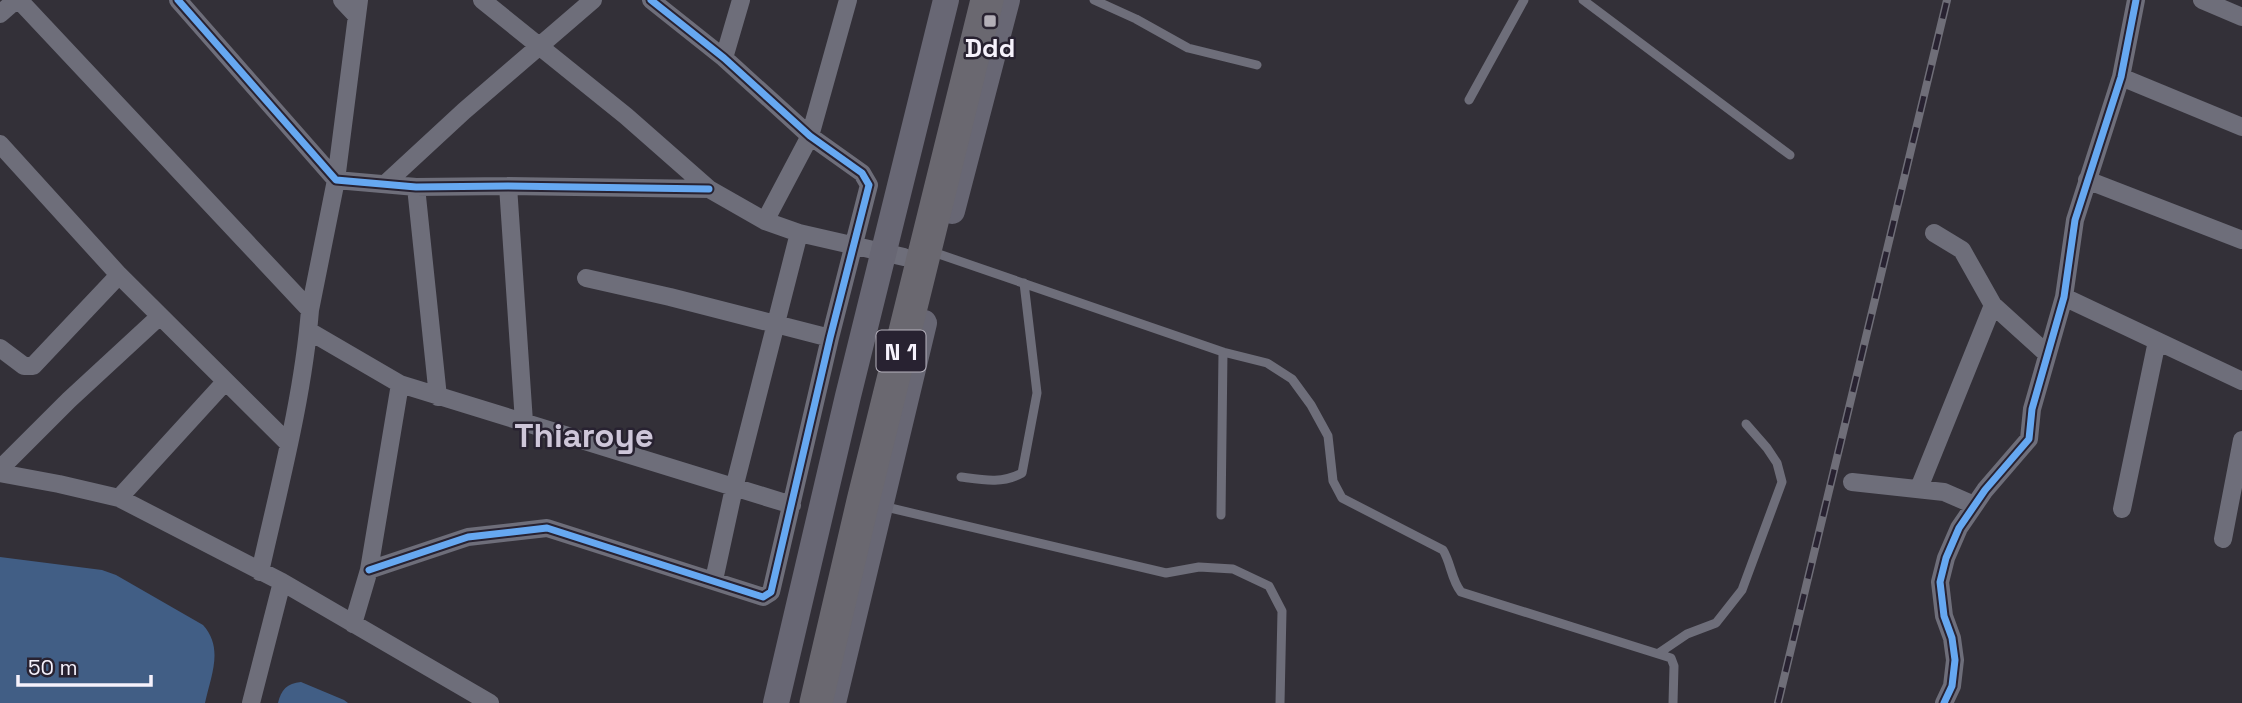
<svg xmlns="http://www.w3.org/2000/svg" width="2242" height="703" font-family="'Space Grotesk',sans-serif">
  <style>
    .water { fill: #415e85 }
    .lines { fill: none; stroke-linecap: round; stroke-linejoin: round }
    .lane { stroke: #6e6e7a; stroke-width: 9 }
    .street { stroke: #6e6e7a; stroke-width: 18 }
    .secondary { stroke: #686774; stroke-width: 26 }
    .highway { stroke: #6a6870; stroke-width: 33 }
    .rail-casing { stroke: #6f6e78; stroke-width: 8 }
    .rail { stroke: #282231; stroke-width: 5; stroke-dasharray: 16; stroke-linecap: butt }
    .cycleway-casing { stroke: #282231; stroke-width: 11 }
    .cycleway { stroke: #66a8f1; stroke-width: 7 }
    .poi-dot { fill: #b2aeb7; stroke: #282231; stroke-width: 2.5 }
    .labels { text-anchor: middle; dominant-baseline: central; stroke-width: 5; stroke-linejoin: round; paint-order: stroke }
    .shield { fill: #282231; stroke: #b8b4bf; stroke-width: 2 }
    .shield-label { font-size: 24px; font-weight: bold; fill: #f6f2fc }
    .poi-label { font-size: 26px; font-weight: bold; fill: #f6f2fc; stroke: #282231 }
    .district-label { font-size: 33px; font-weight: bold; fill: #cec6d9; stroke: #282231 }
  </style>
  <rect width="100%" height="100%" fill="#333038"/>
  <path class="water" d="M0 557 102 570 116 575 203 625C224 648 211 675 205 703H0Z
    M301 682 344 700 348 703H278C281 690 287 683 301 682Z"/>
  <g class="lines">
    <path class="lane" d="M1094 0 1136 19 1188 48 1257 65
      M1583 0 1790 155
      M1469 100 1524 0
      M930 251 1223 352 1267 363 1292 379 1311 405 1328 436 1333 481 1342 498 1443 550C1451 563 1451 579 1461 592L1671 658 1674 666 1673 703
      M961 477C983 480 1002 484 1022 473L1037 393 1024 283
      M882 506 1166 573 1199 567 1233 569 1269 586 1282 611 1280 703
      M1221 515 1223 352
      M1659 653 1687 634 1716 623 1742 590 1782 482 1777 463 1767 448 1746 424"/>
    <path class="street" d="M19 0 310 310
      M178 0 336 180 416 187 508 186 709 189
      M342 0 356 15
      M482 0 626 116 709 189 765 221 799 233 904 257
      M2202 0 2242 17
      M0 14 16 0
      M724 58 741 0
      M2121 77 2242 127
      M0 144 119 275 289 444
      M2087 180 2242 240
      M385 184 464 111 593 0
      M508 186 524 422
      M416 187 438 397
      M765 221 810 136 848 0
      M1934 233 1962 250 1993 305 2046 353
      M586 278 670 297 830 338
      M2064 297 2242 381
      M309 331 400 384 792 505
      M0 348 24 366H33L119 275
      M0 469 69 400 160 316
      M0 473 59 484 119 498 282 582 490 703
      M1852 482 1944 492 1974 505
      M1919 488 1993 305
      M119 498 225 382
      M2122 509 2157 341
      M2223 539 2242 440
      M369 570 468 537 547 528 763 597 771 592 830 338 869 185 862 173 810 136 724 58 651 0
      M260 572C279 487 303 398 310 310L336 180 359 0
      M714 580 734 488 799 233
      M353 624 369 570 400 384
      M251 703 282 582
      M1944 703 1952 686 1955 660 1952 638 1944 616 1940 582 1946 558 1959 528 1985 490 2029 439 2032 409 2064 297 2075 220 2121 77 2136 0"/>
    <path class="secondary" d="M952 211 1007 0
      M776 703 848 396 946 0
      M833 703 924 323"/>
    <path class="highway" d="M816 703 863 501 987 0"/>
    <g class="rail-casing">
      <path id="rail" d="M1778 703 1947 0"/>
    </g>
    <use href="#rail" class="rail"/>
    <g class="cycleway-casing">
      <path id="cycleway" d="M178 0 336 180 416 187 508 186 709 189
        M369 570 468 537 547 528 763 597 771 592 830 338 869 185 862 173 810 136 724 58 651 0
        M1944 703 1952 686 1955 660 1952 638 1944 616 1940 582 1946 558 1959 528 1985 490 2029 439 2032 409 2064 297 2075 220 2121 77 2136 0"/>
    </g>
    <use href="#cycleway" class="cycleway"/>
  </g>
  <rect class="poi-dot" x="983" y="14" width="14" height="14" rx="3.5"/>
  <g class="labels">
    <rect class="shield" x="876.5" y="330.5" width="49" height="41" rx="5"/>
    <g class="shield-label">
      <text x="901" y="351">N 1</text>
    </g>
    <g class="poi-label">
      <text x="990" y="48">Ddd</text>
    </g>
    <g class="district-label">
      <text x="584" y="436">Thiaroye</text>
    </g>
  </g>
  <path d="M18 675v10h133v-10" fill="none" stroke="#f6f2fc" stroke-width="3.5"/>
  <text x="28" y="675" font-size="21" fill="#f6f2fc" stroke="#282231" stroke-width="5" paint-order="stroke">50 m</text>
</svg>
